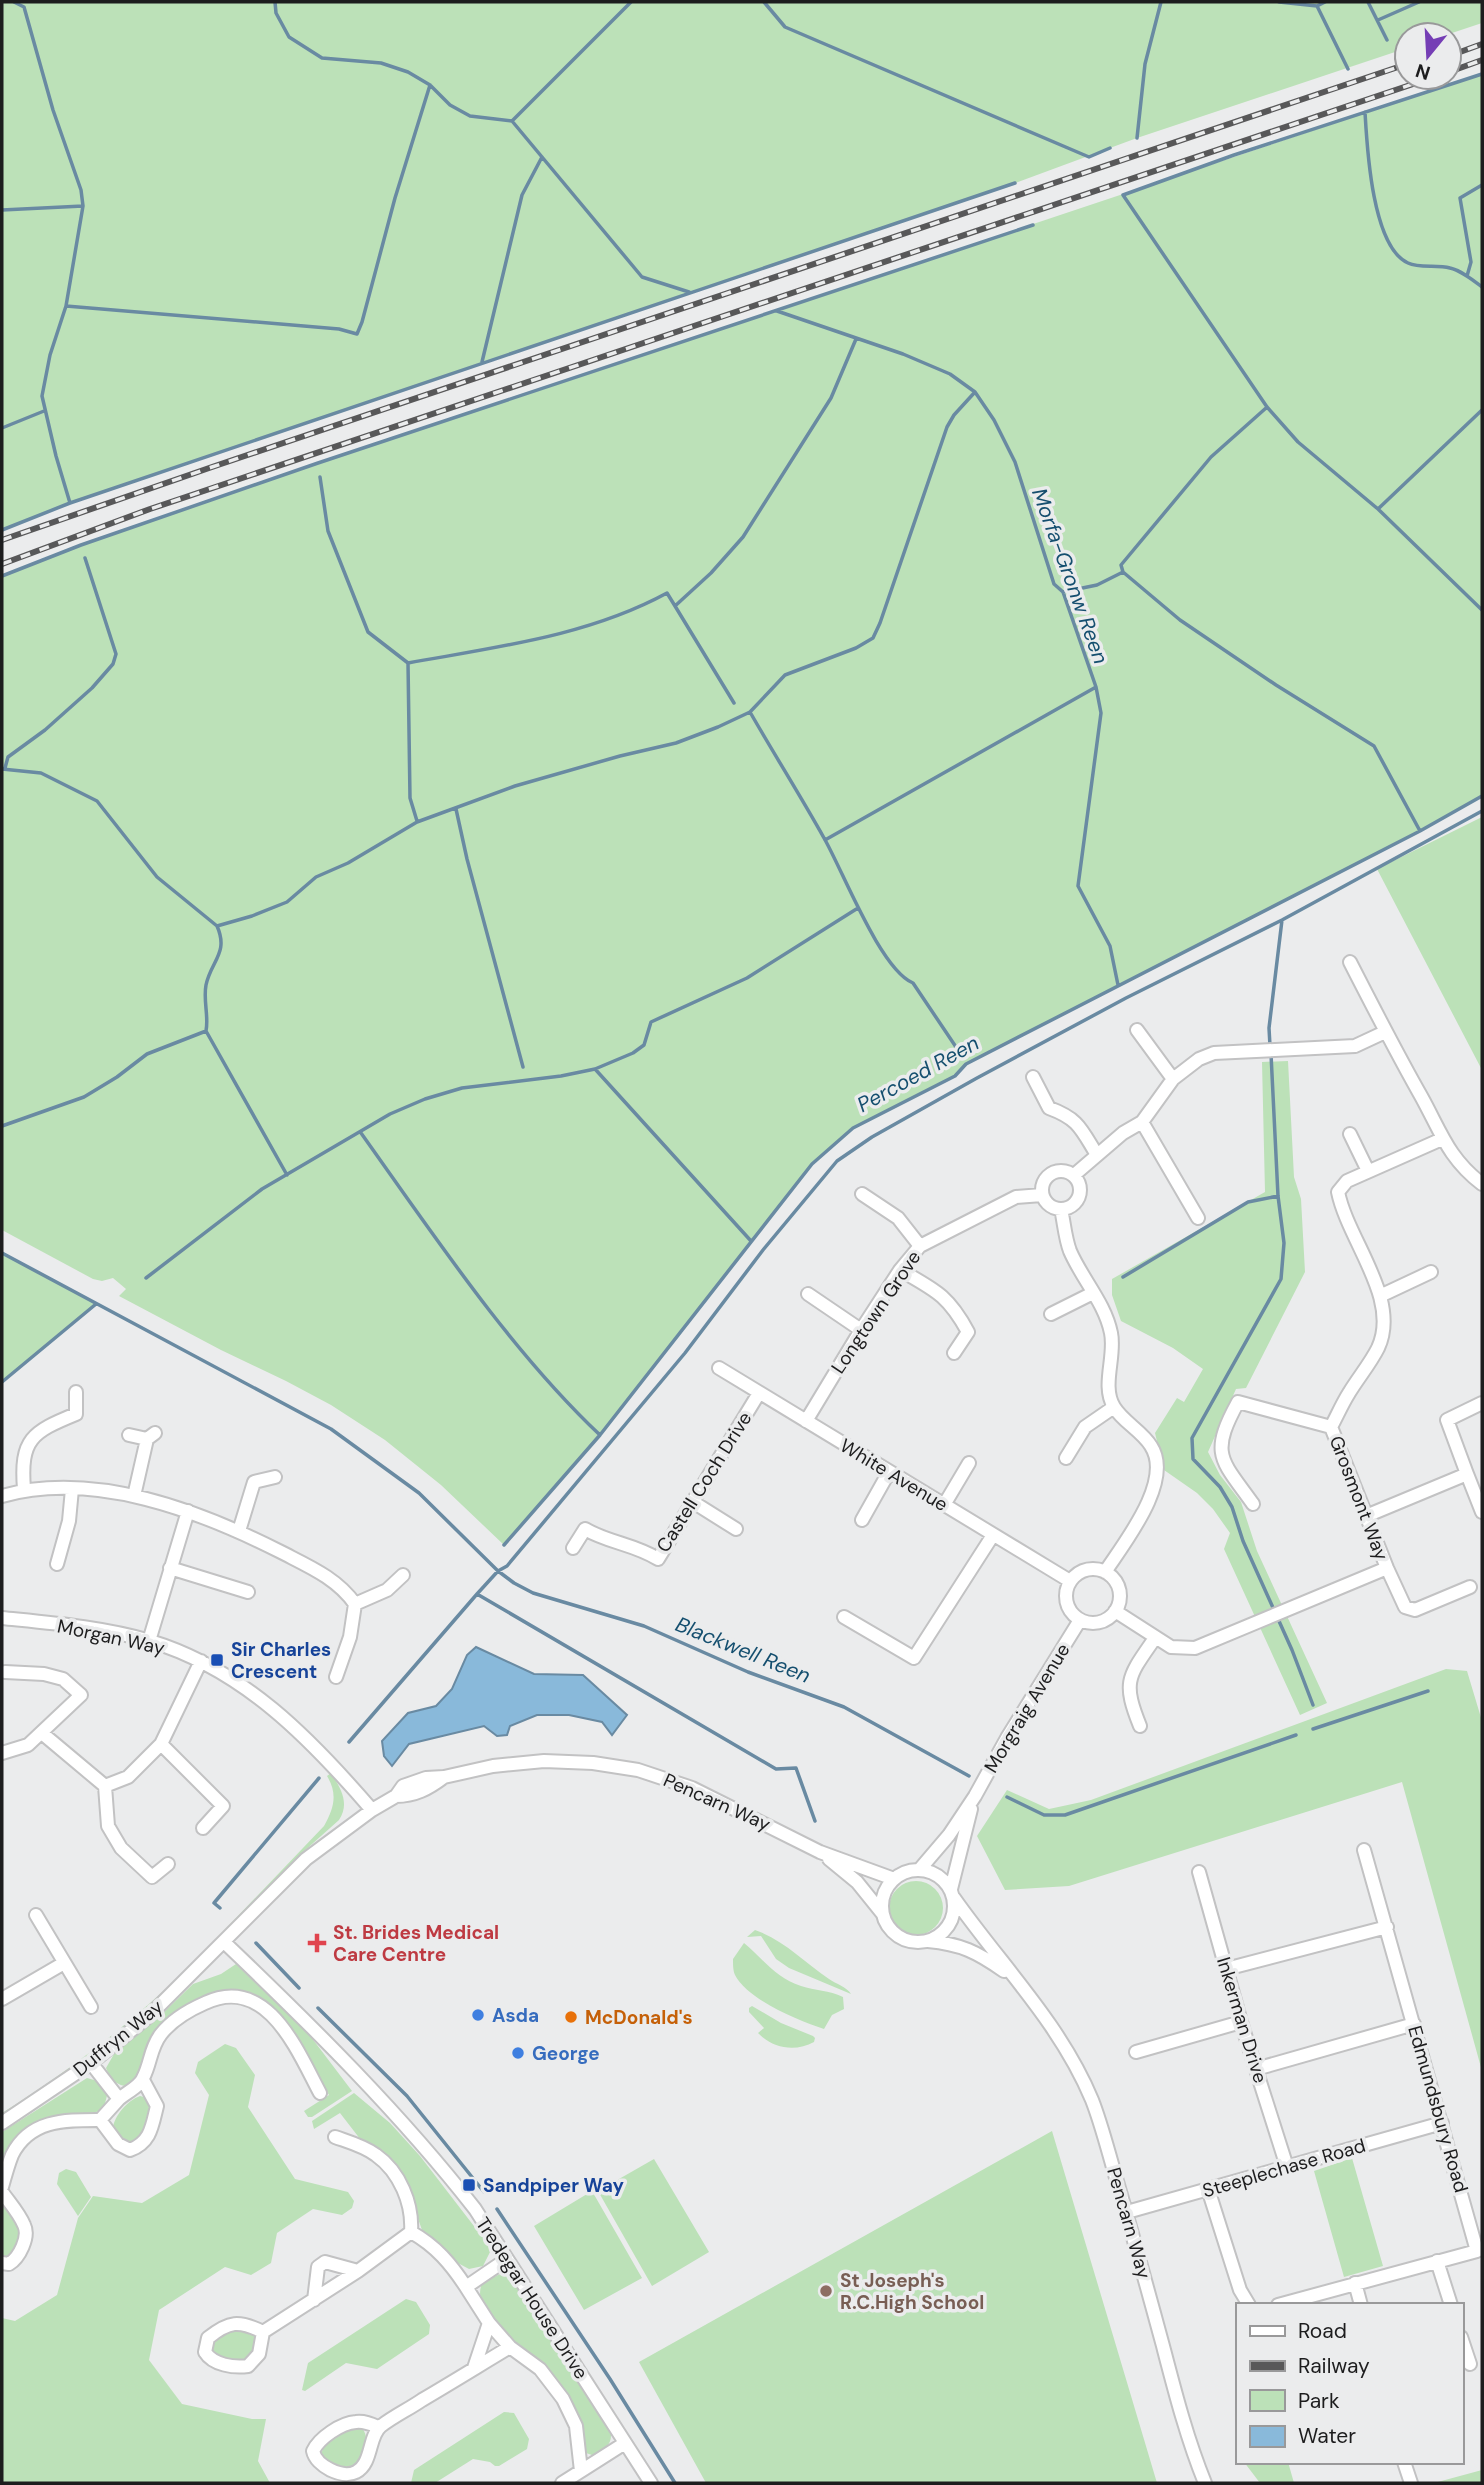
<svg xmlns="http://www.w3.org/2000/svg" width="1484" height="2485" font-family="'DM Sans',sans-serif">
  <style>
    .green { fill: #bce1b8 }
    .water { fill: #89b9da; stroke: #698aa2; stroke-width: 2 }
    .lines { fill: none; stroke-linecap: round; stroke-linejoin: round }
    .stream { stroke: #698aa2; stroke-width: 3.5 }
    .minor-casing { stroke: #c2c2c3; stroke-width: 16 }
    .minor { stroke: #fff; stroke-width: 12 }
    .rail-casing { stroke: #585859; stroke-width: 6 }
    .rail { stroke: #ebeced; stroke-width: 3.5; stroke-dasharray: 10; stroke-linecap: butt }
    .transit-dot { fill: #1a4fb4; stroke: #ebeced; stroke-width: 2.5 }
    .health-dot { fill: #e0444e; stroke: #ebeced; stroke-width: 2.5 }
    .shop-dot { fill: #3f7fe0; stroke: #ebeced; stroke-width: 2.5 }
    .food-dot { fill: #e8710a; stroke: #ebeced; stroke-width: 2.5 }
    .education-dot { fill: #8d6e63; stroke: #ebeced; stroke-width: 2.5 }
    .labels { text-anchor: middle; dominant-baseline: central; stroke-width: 7; stroke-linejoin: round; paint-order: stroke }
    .street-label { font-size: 19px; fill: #1d1d1e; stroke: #ebeced }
    .transit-label { font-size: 19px; font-weight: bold; fill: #164399; stroke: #ebeced; text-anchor: start }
    .health-label { font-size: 19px; font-weight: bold; fill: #be3a42; stroke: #ebeced; text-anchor: start }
    .shop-label { font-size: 19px; font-weight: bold; fill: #366cbe; stroke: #ebeced; text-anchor: start }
    .food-label { font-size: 19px; font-weight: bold; fill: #c56008; stroke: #ebeced; text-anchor: start }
    .education-label { font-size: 19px; font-weight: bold; fill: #785e54; stroke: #ebeced; text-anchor: start }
    .water-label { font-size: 21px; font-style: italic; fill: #154f6f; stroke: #ebeced }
  </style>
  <rect width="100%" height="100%" fill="#ebeced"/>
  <path class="green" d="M2 2H1482V23L1446 35H1407V48L1137 138 1015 183 70 503 2 530Z
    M1482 74V796L1420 831 966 1064 955 1076 853 1128 812 1164 600 1435 504 1545 441 1485 385 1440 331 1405 286 1381 221 1350 119 1296 126 1289 113 1278 102 1281 93 1279 2 1230V576L81 545 318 463Z
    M1482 817V1070L1377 869Z
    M1288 1061 1294 1177 1301 1199 1305 1272 1246 1388 1236 1389 1208 1452 1220 1475 1241 1502 1257 1551 1327 1703 1300 1715 1224 1549 1230 1533 1213 1509 1197 1493 1164 1470 1155 1433 1177 1398 1184 1402 1203 1369 1173 1348 1121 1321 1112 1295V1279L1265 1192 1262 1062Z
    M2 1253 96 1304 2 1382Z
    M1446 1669 1467 1671 1482 1721V2071L1402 1782 1069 1886 1005 1890 977 1836 1007 1790 1049 1809 1091 1800Z
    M331 1773C341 1789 350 1803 339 1820L302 1853 193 1968 190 1966 324 1826C334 1808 338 1794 327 1776Z
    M889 1908a27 27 0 1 1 54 0a27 27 0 1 1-54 0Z
    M755 1930C784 1940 804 1962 829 1979 836 1984 847 1987 851 1994L789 1968 776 1959 761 1936 747 1937Z
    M744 1943C763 1959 776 1978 801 1986 815 1991 829 1990 843 1997L844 2009 832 2015 824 2029C799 2021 748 2000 735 1975 733 1971 733 1964 733 1959Z
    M236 1964 308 2033 352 2091 312 2117H308L304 2111 329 2095 283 2019 273 2008 249 1995C228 2001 175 2011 160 2025 153 2033 147 2044 144 2054 138 2071 136 2099 111 2079L106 2068 114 2054 160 2016 193 1984 221 1974Z
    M186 1970 146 2013 72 2072 2 2117V2113C68 2072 130 2024 186 1970Z
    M752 2006 781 2023 813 2036 815 2038 814 2042C796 2052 773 2049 758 2033L764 2028 749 2012V2008Z
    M225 2044 236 2048 255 2075 248 2107 295 2179 348 2192 354 2201 352 2208 342 2215 313 2209 277 2233 271 2263 251 2275 225 2267 159 2310 149 2360 182 2404 252 2419H266L258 2461 270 2483H2V2318L15 2321 57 2295 78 2218 93 2196 142 2203 189 2175 209 2095 195 2073 198 2062Z
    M87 2078 101 2082 108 2092 104 2107C94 2116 84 2115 72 2115 31 2117 17 2132 2 2168V2132Z
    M354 2093 390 2123 420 2156 487 2243 490 2252 483 2266 469 2269 454 2261 422 2230 415 2210 340 2113 314 2129 312 2121Z
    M140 2096 148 2098 152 2104 146 2133 133 2144 124 2143 113 2128C114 2116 128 2100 140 2096Z
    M1052 2131 1157 2483H706L639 2362Z
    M1352 2158 1383 2266 1344 2277 1314 2171Z
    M654 2159 709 2252 652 2286 598 2191Z
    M66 2169 76 2172 91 2197 78 2216 57 2184 59 2173Z
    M592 2191 642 2278 584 2310 534 2226Z
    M2 2201 19 2230 16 2251 9 2257 2 2256Z
    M500 2274 511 2277 610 2428C614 2443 606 2448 595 2456L586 2453 583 2448C581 2420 572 2397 553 2376 533 2353 468 2319 482 2283Z
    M406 2299 416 2302 430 2325 429 2334 377 2369 346 2363 305 2391 302 2390 308 2363Z
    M234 2329 253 2332 258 2338 251 2357C238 2364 225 2361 212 2353L213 2342Z
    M504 2412 514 2413 529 2439 527 2449 499 2466H495L490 2462 473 2459 435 2483H411L414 2470Z
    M353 2427 362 2428C371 2439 364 2454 357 2464 345 2472 333 2464 322 2458 319 2441 341 2434 353 2427Z
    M1244 2462H1288L1294 2483H1260Z
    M1482 2470V2483H1434Z"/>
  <path class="water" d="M476 1647 534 1674 583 1675 627 1715 612 1735 602 1722 569 1715H537L510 1726 507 1735 497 1736 484 1726 409 1744 392 1766 384 1756 382 1741 408 1713 436 1706 452 1689 467 1655Z"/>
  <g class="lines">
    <path class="stream" d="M14 2 24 7 53 110 81 190 83 206 66 306 50 355 42 396 56 456 70 503
      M275 2 276 13 289 37 322 58 381 63 408 72 430 85 450 105 470 116 512 121 642 277 689 292
      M764 2 785 27 1089 157 1110 148
      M1279 2 1317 6 1325 2
      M1368 2 1387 40
      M1317 6 1348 69
      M1378 20 1419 2
      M1482 74 1234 155 1123 195 1267 407 1298 442 1378 509 1482 610
      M1365 112C1367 147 1372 247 1408 263 1420 269 1437 264 1450 268 1462 271 1473 280 1482 287
      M512 121 631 2
      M1137 138 1145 64 1161 2
      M2 210 83 206
      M1467 276 1471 262 1460 198 1482 185
      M66 306 339 329 357 334 362 322 395 198 430 85
      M777 311 903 354 950 374 975 392 994 420 1015 462 1054 584 1063 592 1096 687 1101 713 1078 886 1110 946 1118 985
      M482 362 522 195 542 157
      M1266 408 1211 457 1121 565 1123 572 1180 620 1276 685 1374 746 1420 831
      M2 428 44 411
      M320 477 328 531 368 632 408 663C496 647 588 636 667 593L675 606
      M1378 509 1482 410
      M2 530 70 503 1015 183
      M2 576 81 545 318 463 1033 225
      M1063 592 1097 585 1123 572
      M408 663 410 798 417 821
      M734 703 675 606 711 573 743 537 831 398 856 339
      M750 712C774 754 800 795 824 838 843 871 880 969 913 983L958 1050
      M5 768 8 757 45 730 92 688 113 664 116 654 85 558
      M2 769 41 773 97 801 157 877 217 926 252 916 287 902 316 877 348 863 417 822 515 786 620 756 676 743 718 727 750 712 785 675 856 648 873 638 880 623 947 427 954 415 975 392
      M456 809 467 859 523 1067
      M825 840 1096 687
      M206 1031 287 1175
      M1270 1046 1269 1028 1282 920
      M1271 1054 1278 1196 1284 1243 1281 1279 1192 1438 1193 1459 1220 1487 1232 1507 1243 1541 1292 1650 1313 1705
      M595 1069 751 1241
      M2 1126 84 1097 117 1077 147 1054 206 1031C209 1016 203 1001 206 985 211 961 229 953 217 926
      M361 1133C433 1234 510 1350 600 1435
      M2 1253 331 1429 419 1493 498 1571 514 1583 533 1593 644 1626 748 1672 844 1707 969 1776
      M1123 1277 1248 1202 1278 1196
      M146 1278 262 1189 390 1114 425 1099 462 1088 561 1076 595 1069 633 1053 644 1045 651 1022 747 978 858 908
      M2 1382 96 1304
      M504 1545 600 1435 812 1164 853 1128 955 1076 966 1064 1420 831 1482 796
      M477 1594 776 1769 796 1768 815 1821
      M1313 1729 1428 1691
      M349 1742 477 1594 498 1571 507 1566 685 1353 763 1250 837 1161 872 1137 977 1078 1126 998 1282 920 1482 811
      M1007 1797 1044 1815H1065L1296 1735
      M220 1908 214 1903 319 1778
      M256 1943 299 1988
      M318 2008 407 2096 484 2192
      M497 2209 610 2379 675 2483"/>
    <g class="minor-casing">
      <path id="minor" d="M1350 962C1373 1007 1396 1052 1421 1096 1441 1132 1448 1158 1482 1184
        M1137 1030 1173 1079
        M1033 1077 1049 1108C1079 1119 1081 1129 1097 1155
        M1142 1122 1198 1218
        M1350 1134 1368 1171
        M1442 1139 1347 1181 1338 1192C1348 1241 1401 1299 1378 1348 1370 1364 1358 1378 1349 1393 1342 1404 1337 1416 1331 1427L1387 1568 1405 1607 1415 1610 1470 1587
        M1042 1190a19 19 0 1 1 38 0a19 19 0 1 1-38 0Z
        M1074 1175 1123 1133 1142 1122 1173 1079 1199 1059 1214 1053 1355 1046 1385 1032
        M862 1194 898 1218 920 1246
        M1061 1209C1064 1222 1065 1238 1070 1251 1082 1279 1105 1303 1111 1333 1116 1356 1101 1386 1114 1407 1123 1422 1142 1431 1151 1446 1174 1481 1124 1543 1105 1572
        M900 1270C935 1290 948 1295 968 1332L954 1353
        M808 1294 861 1330
        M1380 1296 1431 1272
        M1051 1314 1093 1293
        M719 1368 1070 1581
        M806 1421 861 1330 900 1270 920 1246 1016 1197 1042 1195
        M129 1435 147 1439 155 1433
        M1066 1458 1085 1427 1114 1407
        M1467 1474 1482 1512
        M24 1489C20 1439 32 1432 76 1414V1392
        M2 1496C94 1470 200 1511 281 1552 308 1566 337 1578 355 1604
        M134 1496 147 1439
        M693 1502 736 1529
        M1253 1504C1221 1459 1209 1455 1238 1402L1331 1427
        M944 1505 969 1463
        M1366 1516 1467 1474 1447 1420 1482 1403
        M862 1520 889 1472
        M239 1531 254 1482 275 1477
        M573 1548 585 1529C609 1543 634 1544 658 1559L759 1393
        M57 1564 69 1521 72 1489
        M170 1568 248 1592
        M1066 1596a27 27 0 1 1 54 0a27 27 0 1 1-54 0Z
        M355 1604 387 1590 403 1575
        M1115 1611 1171 1647 1195 1648 1387 1568
        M844 1617 914 1658 993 1535
        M2 1618C51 1623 102 1627 150 1641 243 1669 310 1738 372 1810
        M149 1641 188 1511
        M336 1677 350 1637 355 1604
        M1140 1726C1122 1681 1128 1677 1155 1638
        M43 1734 105 1786 128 1777 161 1744 201 1661
        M161 1744 223 1806 203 1828
        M2 1753 28 1745 81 1695 63 1679 44 1674 5 1672
        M105 1786 108 1826 121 1848 152 1877 168 1864
        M396 1796C415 1796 428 1789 444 1777
        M829 1859 857 1882 882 1913
        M920 1869 949 1835 975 1796 1007 1738 1080 1620
        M882 1906a36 36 0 1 1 72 0a36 36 0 1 1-72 0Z
        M1199 1872 1241 2022 1287 2167
        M951 1889 971 1809
        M954 1898C1001 1965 1060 2023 1092 2100 1101 2123 1107 2147 1114 2171 1131 2229 1147 2287 1163 2346 1175 2392 1187 2439 1205 2483
        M36 1915 91 2007
        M928 1941C961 1944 977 1952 1004 1971
        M224 1942C312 2026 400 2113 475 2209L651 2483
        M1226 1969 1387 1927
        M2 1999 64 1963
        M1136 2052 1241 2022
        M91 2063 119 2099C126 2093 140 2086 143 2078 151 2063 150 2048 161 2034 172 2020 189 2010 205 2003 267 1974 297 2050 320 2093
        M1256 2069 1414 2024
        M100 2120 118 2144 130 2150C151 2142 152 2126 157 2106L143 2080
        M2 2123 91 2063 149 2016 306 1859 372 1810 396 1796 403 1786 426 1778 444 1777 493 1766 544 1761 593 1763 638 1770 692 1788 820 1852 894 1879
        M335 2137C349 2142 364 2146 376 2155 400 2172 413 2204 411 2232 436 2246 451 2264 466 2287L507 2259
        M2 2187C5 2176 8 2165 12 2155 30 2119 66 2120 100 2120L119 2099
        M1208 2189 1240 2290 1249 2305
        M2 2192C9 2202 19 2213 24 2225 30 2237 19 2258 9 2264L2 2263
        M1127 2212 1442 2123
        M1437 2261 1451 2305
        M1355 2283 1361 2305
        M466 2287 489 2323 510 2347 540 2369 563 2399 576 2426 581 2471 562 2483
        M314 2300 318 2267 325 2262 358 2271
        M1278 2305 1477 2251 1364 1850
        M263 2332C239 2320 229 2321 208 2338L205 2352C213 2365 234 2368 248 2366L259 2354 263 2332 358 2271 411 2232
        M1461 2337 1470 2364
        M474 2368 489 2323
        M378 2427C371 2424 364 2421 356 2422 341 2423 319 2438 313 2451 316 2466 342 2479 356 2472 373 2463 368 2436 381 2426 394 2416 409 2409 422 2400 451 2383 480 2365 510 2347
        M1404 2462 1411 2483
        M581 2471 625 2443"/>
    </g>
    <use href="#minor" class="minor"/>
    <g class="rail-casing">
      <path id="rail" d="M1449 56 1482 44
        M1449 72 1482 60
        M2 540 212 467 1407 64
        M2 564 150 509 1434 77"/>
    </g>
    <use href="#rail" class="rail"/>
  </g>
  <g class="transit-dot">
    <rect x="210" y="1653" width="14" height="14" rx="3.5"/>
    <rect x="462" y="2178" width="14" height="14" rx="3.5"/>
  </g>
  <path class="health-dot" d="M313.5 1932.5h7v7h7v7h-7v7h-7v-7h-7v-7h7z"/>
  <g class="shop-dot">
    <circle cx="478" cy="2015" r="7"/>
    <circle cx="518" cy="2053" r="7"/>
  </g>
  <circle class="food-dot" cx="571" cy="2017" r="7"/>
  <circle class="education-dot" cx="826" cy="2291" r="7"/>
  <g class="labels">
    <g class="street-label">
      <text transform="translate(876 1312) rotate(-56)">Longtown Grove</text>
      <text transform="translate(894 1475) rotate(31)">White Avenue</text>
      <text transform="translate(704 1482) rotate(-58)">Castell Coch Drive</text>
      <text transform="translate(1359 1498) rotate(69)">Grosmont Way</text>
      <text transform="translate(111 1637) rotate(12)">Morgan Way</text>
      <text transform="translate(1027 1708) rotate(-59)">Morgraig Avenue</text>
      <text transform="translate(717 1802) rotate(24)">Pencarn Way</text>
      <text transform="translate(1242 2020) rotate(73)">Inkerman Drive</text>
      <text transform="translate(118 2038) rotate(-39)">Duffryn Way</text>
      <text transform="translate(1438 2109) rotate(74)">Edmundsbury Road</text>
      <text transform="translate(1284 2168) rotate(-16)">Steeplechase Road</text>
      <text transform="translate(1129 2223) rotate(74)">Pencarn Way</text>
      <text transform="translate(532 2298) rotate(57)">Tredegar House Drive</text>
    </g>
    <g class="transit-label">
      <text x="231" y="1649">Sir Charles<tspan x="231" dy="22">Crescent</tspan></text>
      <text x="483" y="2185">Sandpiper Way</text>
    </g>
    <g class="health-label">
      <text x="333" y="1932">St. Brides Medical<tspan x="333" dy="22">Care Centre</tspan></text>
    </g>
    <g class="shop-label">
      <text x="492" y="2015">Asda</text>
      <text x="532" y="2053">George</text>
    </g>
    <g class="food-label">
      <text x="585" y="2017">McDonald's</text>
    </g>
    <g class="education-label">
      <text x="840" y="2280">St Joseph's<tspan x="840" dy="22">R.C.High School</tspan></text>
    </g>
    <g class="water-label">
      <text transform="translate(1070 576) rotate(70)">Morfa-Gronw Reen</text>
      <text transform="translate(918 1074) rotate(-29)">Percoed Reen</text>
      <text transform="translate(743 1650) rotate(22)">Blackwell Reen</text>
    </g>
  </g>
  <rect width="1484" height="2485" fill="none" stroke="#1d1d1e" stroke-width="7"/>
  <rect x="1236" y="2303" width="228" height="161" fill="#ebeced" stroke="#99999a" stroke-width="2"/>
  <rect x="1250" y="2326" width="35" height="10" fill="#ffffff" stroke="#99999a" stroke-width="2"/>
  <text x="1298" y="2338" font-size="21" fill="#1d1d1e">Road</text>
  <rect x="1250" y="2361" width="35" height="10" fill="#585859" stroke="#99999a" stroke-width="2"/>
  <text x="1298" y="2373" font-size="21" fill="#1d1d1e">Railway</text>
  <rect x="1250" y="2390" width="35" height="21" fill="#bce1b8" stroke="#99999a" stroke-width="2"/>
  <text x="1298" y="2408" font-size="21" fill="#1d1d1e">Park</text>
  <rect x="1250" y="2426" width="35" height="21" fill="#89b9da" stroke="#99999a" stroke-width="2"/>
  <text x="1298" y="2443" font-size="21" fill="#1d1d1e">Water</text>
  <g transform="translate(1428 56) rotate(198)"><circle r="33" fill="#ebeced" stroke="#99999a" stroke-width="2"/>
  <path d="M0-5L12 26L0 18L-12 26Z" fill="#753eb5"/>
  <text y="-10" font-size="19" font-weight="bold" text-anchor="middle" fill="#1d1d1e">N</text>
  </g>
</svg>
